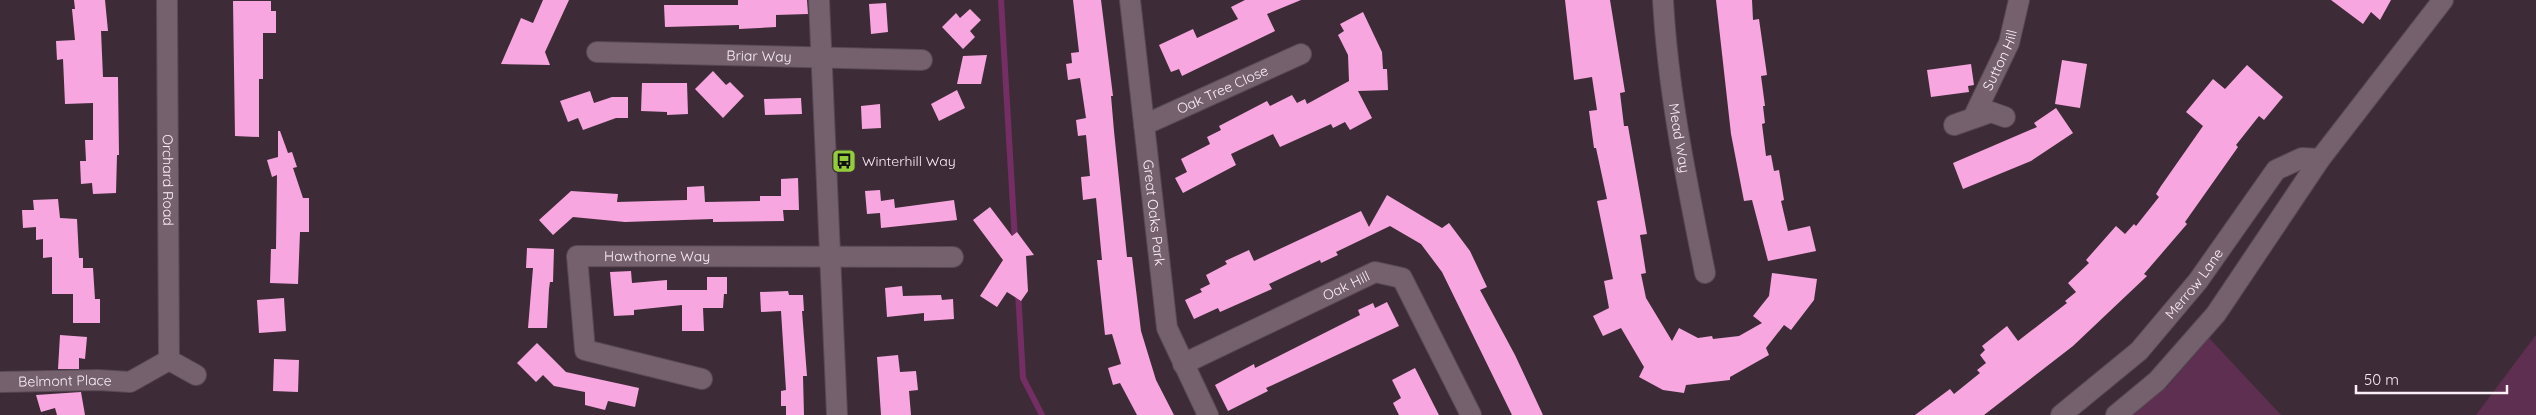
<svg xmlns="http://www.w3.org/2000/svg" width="2536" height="415" font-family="Quicksand,sans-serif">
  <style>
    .green { fill: #5e2f51 }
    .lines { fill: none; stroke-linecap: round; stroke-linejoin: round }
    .stream { stroke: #752e63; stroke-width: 6 }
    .building { fill: #f8a6df }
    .street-casing { stroke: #584953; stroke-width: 22 }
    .street { stroke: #75616e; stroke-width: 20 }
    .labels { text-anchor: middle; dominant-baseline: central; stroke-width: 5; stroke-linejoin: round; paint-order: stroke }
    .street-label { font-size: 14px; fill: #fbeff7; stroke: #3d2c38 }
    .poi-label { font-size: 14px; fill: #fbeff7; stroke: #3d2c38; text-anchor: start }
  </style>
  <rect width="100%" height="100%" fill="#3d2c38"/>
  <path class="green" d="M2536 335V415H2476Z
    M2209 338 2281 415H2131L2167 387Z"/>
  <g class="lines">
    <path class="stream" d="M1001 0 1015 241
      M1018 291 1023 378 1042 415"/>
  </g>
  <path class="building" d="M74 0H105L108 31H101L103 77H118V80L119 155H117L116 193 93 194 92 183 81 184 80 161H86L85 140H93V103L65 104 63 59 57 60 56 41 75 40 72 9H75Z
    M543 0H569L545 52 550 65 501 64 521 18 533 23Z
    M738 0H807L808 14 776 15V27L739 29V25L665 27 664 5H738Z
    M1073 0H1101L1113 96H1111L1114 131 1127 257H1132L1141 331 1156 380 1174 415H1137L1120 383 1113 385 1108 368 1121 364 1112 334 1105 335 1097 260H1102L1096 198 1083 200 1081 177 1090 176 1086 135 1078 136 1076 120 1086 118 1080 78 1068 80 1066 64 1072 63 1071 53 1079 52Z
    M1245 0H1301L1267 14 1275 31 1182 76 1179 69 1171 72 1159 45 1193 29 1197 38 1238 19 1231 7Z
    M1565 0H1610L1625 92 1620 93 1624 126H1628L1647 234 1640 235 1646 273 1641 274 1646 298 1672 341 1679 328 1698 338 1712 336 1713 339 1739 336 1762 323 1753 316 1769 296 1772 273 1817 279 1814 300 1791 330 1784 325 1766 348 1769 355 1730 377V380L1686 385 1684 393 1663 390 1639 377 1644 367 1621 328 1603 336 1593 316 1609 308 1604 281 1613 279 1597 201 1607 199 1596 148H1594L1589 111 1597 110 1592 77 1574 80Z
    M1716 0H1752L1753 20 1759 19 1767 75 1761 76 1765 106H1763L1765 123 1762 124 1766 156 1771 155 1774 171 1779 170 1784 200 1781 201 1788 231 1810 226 1816 251 1768 261 1752 200 1744 201 1731 134Z
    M2331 0H2391L2380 20 2371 12 2363 24Z
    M233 1H271V11H276V33H263V79H259V137L235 136Z
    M886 3 888 32 871 34 869 4Z
    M970 9 981 20 970 31 975 37 963 49 942 27 956 13 960 18Z
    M1363 12 1382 52 1383 69H1387L1388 90 1358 91 1372 118 1350 130 1345 122 1333 128 1331 124 1280 147 1273 134 1231 154 1236 165 1183 193 1175 178 1187 172 1181 159 1210 144 1207 137 1221 130 1219 126 1267 101 1270 106 1292 95 1297 103 1305 99 1307 104 1349 81 1348 55 1338 35 1344 31 1340 24Z
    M987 55 981 84H957L963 56Z
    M2062 60 2087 64 2080 108 2055 104Z
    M1971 64 1974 85 1968 86 1969 92 1931 97 1927 70Z
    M2247 65 2283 97 2264 120 2259 116 2236 145 2238 147 2185 222 2187 224 2144 274 2147 276 2073 346 1984 415H1915L1950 389 1954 394 1980 373 1977 370 1986 363 1980 355 1985 350 1982 346 2007 326 2018 341 2067 303 2065 301 2076 292 2068 283 2089 263 2086 260 2116 226 2125 234 2134 224 2136 226 2159 197 2156 194 2161 186 2203 126 2186 112 2213 79 2225 89Z
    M713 71 726 85 730 82 744 96 723 118 695 89Z
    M642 83H687L688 114 667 115V112L641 111Z
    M957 90 965 108 939 121 931 104Z
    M590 91 594 103 612 97H628V118H616L583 130 578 118 568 122 560 101Z
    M801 98 802 114 765 115 764 99Z
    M880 104 881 128 862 129 861 106Z
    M2056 108 2073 133 2031 161 1963 189 1953 163 2037 127 2034 123Z
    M278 131H280L288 153 292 152 297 167 293 168 303 198H309V232H300L298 284 270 283 271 249H276L277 175 272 177 267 160 278 157Z
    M798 178 799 210H783L784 221 713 222V219L625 222 573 217 553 235 539 220 571 191 618 194 617 202 687 200V187L704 186 705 202 760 201V196H781V179Z
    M880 190 881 201 894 199 895 208 954 200 957 220 881 228 880 213 867 214 865 191Z
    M1387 195 1442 228 1449 223 1470 251 1487 287 1480 290 1515 355 1543 415H1512L1442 272 1421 244 1390 226 1336 252 1338 255 1321 263 1320 260 1269 284 1272 289 1220 312 1218 308 1194 319 1185 300 1202 292 1200 289 1210 284 1206 275 1227 264 1225 261 1249 250 1254 261 1361 211 1369 227Z
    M58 199 60 218 77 219 79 258H83V268H93L95 299H100V323H73V294H52V257L43 258V239L36 240V227L23 228 22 210H34L33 200Z
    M990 207 1012 236 1017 232 1034 255 1026 256 1028 291 1021 301 1007 292 997 307 980 296 1003 260 973 220Z
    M527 248 554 249 553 282H550L549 289 547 328H528L533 268H526Z
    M631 271 632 283 667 280V290H707V277H727V294H724L723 308H703L704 331H682V305L634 310V315L614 316 610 272Z
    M902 286 903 296 941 295 942 300 953 299 954 319 924 321V313L887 317 885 288Z
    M788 291 789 295H803L804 311H802L807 376H803L804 415H786V406H781V391L786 390 781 311 761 312 760 292Z
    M284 298 286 331 259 333 257 300Z
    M1387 302 1399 326 1266 388 1268 391 1228 411 1215 385 1254 364 1255 368 1360 315 1358 310 1373 303 1375 308Z
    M60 335 87 337 85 359 79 358V369H58Z
    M537 343 566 372 639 388 635 407 608 401 605 410 585 405V392L554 386 543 375 536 382 517 363Z
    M898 355 900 372 916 371 918 390 909 391 911 415H881L877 357Z
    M274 359 299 360 298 392 273 391Z
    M1415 368 1439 415H1399L1393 403 1401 398 1392 380Z
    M81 392 85 415H57L55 408 41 412 36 395Z"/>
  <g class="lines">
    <g class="street-casing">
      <g id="street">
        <path id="s1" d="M167 0 169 360"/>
        <path d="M819 0 837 415"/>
        <path id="s2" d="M1130 0 1167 328 1208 415"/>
        <path id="s3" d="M1663 0C1668 93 1687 183 1705 273"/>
        <path id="s4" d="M597 52 922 60"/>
        <path id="s5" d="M1973 118 2009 43 2019 0"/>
        <path id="s6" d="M1144 125 1301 54"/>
        <path d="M1954 125 1991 112 2005 117"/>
        <path id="s7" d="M1183 364 1375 272 1402 278 1471 415"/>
        <path id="s8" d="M702 379 585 350 577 256 953 257"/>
        <path id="s9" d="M0 382 98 380 130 382 169 360 196 375"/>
        <path id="s10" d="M2061 415 2139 351 2198 281 2276 170 2302 158 2320 159"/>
        <path d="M2116 415 2157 381 2216 314 2320 159 2443 0"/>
      </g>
    </g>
    <use href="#street" class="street"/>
  </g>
  <defs>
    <g id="bus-square" transform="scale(1.25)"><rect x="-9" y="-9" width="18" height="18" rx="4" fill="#94cc3c" stroke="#3d2c38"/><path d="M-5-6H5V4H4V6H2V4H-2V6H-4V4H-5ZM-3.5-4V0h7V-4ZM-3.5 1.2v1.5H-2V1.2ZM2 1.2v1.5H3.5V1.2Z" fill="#111"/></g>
  </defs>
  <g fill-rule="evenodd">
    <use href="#bus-square" x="844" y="161"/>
  </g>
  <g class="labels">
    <g class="street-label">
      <text stroke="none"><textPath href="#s4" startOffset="162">Briar Way</textPath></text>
      <text stroke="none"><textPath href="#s5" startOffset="64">Sutton Hill</textPath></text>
      <text stroke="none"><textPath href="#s6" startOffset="86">Oak Tree Close</textPath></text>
      <text stroke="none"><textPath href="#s3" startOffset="139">Mead Way</textPath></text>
      <text stroke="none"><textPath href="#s1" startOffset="180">Orchard Road</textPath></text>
      <text stroke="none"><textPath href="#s2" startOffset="214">Great Oaks Park</textPath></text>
      <text stroke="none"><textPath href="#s8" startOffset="295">Hawthorne Way</textPath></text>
      <text stroke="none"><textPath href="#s10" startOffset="188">Merrow Lane</textPath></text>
      <text stroke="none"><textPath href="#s7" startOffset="181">Oak Hill</textPath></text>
      <text stroke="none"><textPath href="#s9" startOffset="65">Belmont Place</textPath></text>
    </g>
    <g class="poi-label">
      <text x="862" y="161">Winterhill Way</text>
    </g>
  </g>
  <path d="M2356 385v8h151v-8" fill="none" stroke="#fbeff7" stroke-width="2.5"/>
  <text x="2364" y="385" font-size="15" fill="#fbeff7" stroke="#3d2c38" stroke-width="4" paint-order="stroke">50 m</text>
</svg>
